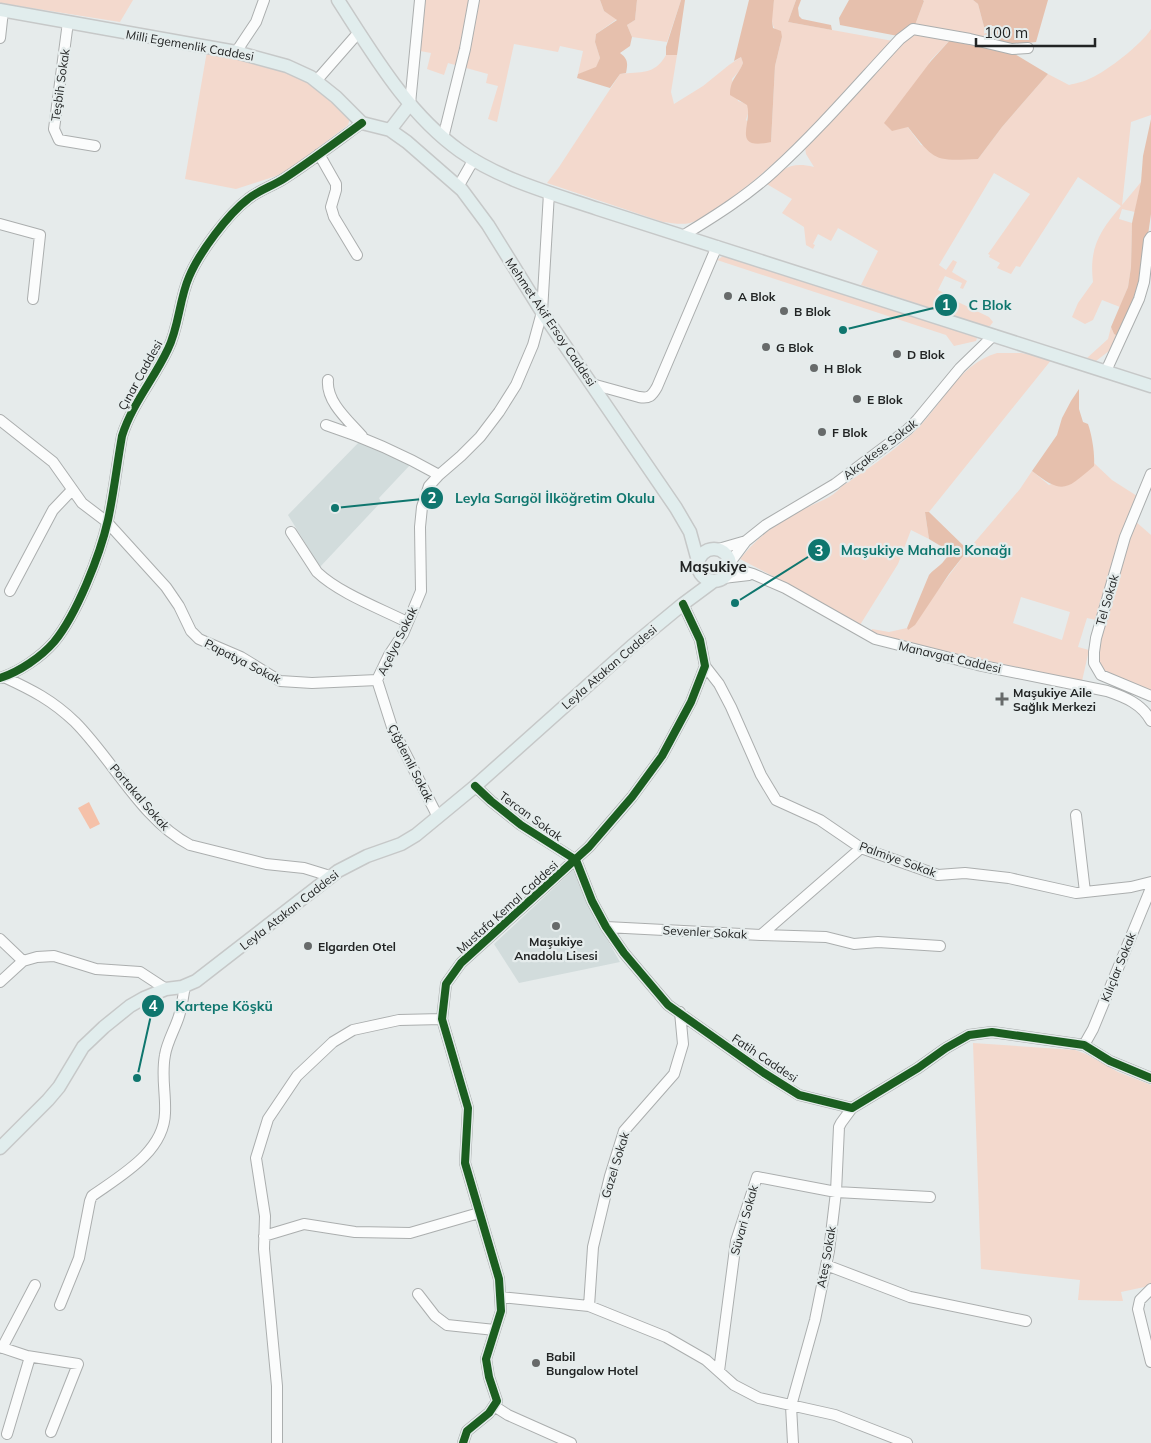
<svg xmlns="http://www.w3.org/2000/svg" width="1151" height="1443" font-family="Mulish,sans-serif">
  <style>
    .built { fill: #d2dcdc }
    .green { fill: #f3d9cd; fill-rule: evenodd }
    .forest { fill: #e6c0ad }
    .water { fill: #f5c1a9 }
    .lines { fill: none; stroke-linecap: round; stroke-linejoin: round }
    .minor-casing { stroke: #abaeae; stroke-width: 12 }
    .major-casing { stroke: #c6c8c8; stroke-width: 15 }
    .minor { stroke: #fbfcfc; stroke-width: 10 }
    .major { stroke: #e1eded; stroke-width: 12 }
    .cycleway-casing { stroke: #e5ecec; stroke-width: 11 }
    .cycleway { stroke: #1b5e20; stroke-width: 8 }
    .poi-dot { fill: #676a6a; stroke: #e5ecec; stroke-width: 2 }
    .labels { text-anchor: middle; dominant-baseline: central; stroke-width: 4.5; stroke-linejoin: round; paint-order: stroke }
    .street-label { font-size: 12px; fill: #222424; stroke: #e5ecec }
    .poi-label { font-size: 12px; font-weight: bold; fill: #222424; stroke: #e5ecec; text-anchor: start }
    .quarter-label { font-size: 15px; font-weight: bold; fill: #222424; stroke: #e5ecec }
    .leader { fill: none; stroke: #0f766e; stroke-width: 2 }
    .callout-dot { fill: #0f766e; stroke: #e5ecec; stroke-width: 2 }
    .mark-label { font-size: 15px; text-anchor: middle; font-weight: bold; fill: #fff }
    .callout-label { font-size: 14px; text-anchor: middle; font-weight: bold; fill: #0f766e; stroke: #e5ecec; stroke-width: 4.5; stroke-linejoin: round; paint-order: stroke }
  </style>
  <rect width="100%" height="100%" fill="#e6ebeb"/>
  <path class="built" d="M361 440 411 464 379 498 381 502 320 567 288 515Z
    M573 870 589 907 620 962 519 983 494 944Z"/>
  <path class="green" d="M0 0H133L120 22 0 3Z
    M420 0H600L604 11 617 19 596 34 595 42 600 58 596 68 578 74 583 51 560 46 558 52 514 44 497 122 488 119 498 86 486 83 488 74 448 63 444 75 427 69 431 53 420 51Z
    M637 0H681L667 42 632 37 627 25 635 20Z
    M774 0H796L788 22 893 41C844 93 796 149 738 193 724 205 708 218 690 223 681 225 672 223 663 222L547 183 559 167 620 74C641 71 654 76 666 55H677L671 92 674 104 703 86 729 65 741 57 743 63 740 70 732 79 738 101 747 104 749 110 746 120 771 142 775 66 782 37C768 24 772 18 774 0Z
    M923 0H973L978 4 987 38 915 25 924 1Z
    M1151 29V115L1131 122 1122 205 1141 182 1135 212 1122 209 1119 219 1132 223 1131 267 1128 287 1120 307 1102 300 1093 320 1085 324 1072 317 1078 303 1093 282C1089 248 1099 232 1121 206L1078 177 1020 267 1016 266 1011 274 997 268 1000 263 989 257 990 255 988 254 1030 194 994 173 939 265 946 270 953 260 957 262 952 272 967 281 963 289 960 288 962 283 945 276 938 290 955 298 958 302 989 317 993 322 990 326H985L861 285 878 251 838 228 831 241 818 234 813 244 815 245 813 249 806 245 804 227 782 213 792 199 765 183C784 169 790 161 814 167L806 154 805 147 907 37 915 32 951 39 930 61 907 126 921 145 978 159 1002 127 1048 74 1069 85C1076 83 1084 82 1091 78 1107 71 1142 44 1151 29Z
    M207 51C243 58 283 66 315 86 327 94 339 107 350 118L348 125 290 169 276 176 236 189 185 179Z
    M723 256 965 333 977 338 976 341 954 346 946 335 717 260Z
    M1111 327 1114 334 1119 337 1109 351 1096 361 1087 358 1108 339Z
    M997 353H1021L1052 359 929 512H925L929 539 911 530 898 564 860 625 839 614 796 588 740 559C756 539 773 525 796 513 811 504 831 500 842 486 867 470 891 453 913 433 942 406 957 365 997 353Z
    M1094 463 1112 480 1137 496 1126 520 1096 620 1087 618 1078 647 1089 650 1082 681 913 645 871 632 872 629 889 632 907 628 908 630 968 550 1020 489 1032 471 1049 485 1094 466ZM1021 597 1070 612 1062 640 1013 623Z
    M1135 521 1151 535V691C1134 682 1110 679 1098 665V650L1110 602Z
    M973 1043 1075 1050 1086 1054 1118 1072 1151 1085V1284L1149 1286 1121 1292 1123 1301 1078 1300 1080 1280 981 1269Z"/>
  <path class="forest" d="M600 0H637L635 20 627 25 632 37 630 46 620 53C628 59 628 63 626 73L620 74 610 88 577 78 578 74 596 67 600 58 595 42 596 34 617 20 604 11Z
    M681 0H685L677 55H666V47Z
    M749 0H774L772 21 773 28 781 31 782 37 775 66 771 142C730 151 753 123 747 105L730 95C730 79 738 76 743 63L741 57 734 61Z
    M796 0H801L798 8 799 16 802 19 831 25 832 30 788 22Z
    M849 0H923L924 1 915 25 898 36 840 25 839 18Z
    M973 0H1048L1036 42 1013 45 987 38 978 4Z
    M951 39 1013 53 1048 74 1002 127 978 159C933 161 935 161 908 127L892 131 884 123 931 61Z
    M1151 119V214L1141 284 1119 337 1114 334 1111 327 1128 287 1131 267 1132 223 1141 182 1143 156Z
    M1079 389V409L1083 422 1088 424C1092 435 1095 454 1094 466 1066 490 1063 495 1032 471L1057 435 1062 418 1071 401Z
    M925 512H929L968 550 949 574 915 625 908 630 907 628 929 575C936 567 940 567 947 557L944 548 929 539Z"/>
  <path class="water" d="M89 802 100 824 90 829 78 808Z"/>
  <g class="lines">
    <g class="minor-casing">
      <path id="minor" d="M68 22 54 129 59 140 95 146
        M0 38 3 11
        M236 52 256 22 264 0
        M317 80 359 32
        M410 104 420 0
        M443 138 465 49 474 0
        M319 154 336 184V190L331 207 334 217 357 255
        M458 187 474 159
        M0 224 40 235 33 299
        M684 235C715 216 747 196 774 171 819 130 859 83 900 39L913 29 970 39 1012 49 1028 48
        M1106 371 1139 299 1144 282 1149 240 1151 237
        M328 380C326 402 349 421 362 436
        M592 384 639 397C649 399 652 396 657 387L717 246
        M0 420 53 462 82 503 107 522 166 587 179 606 191 631 199 639 241 657 280 681 312 683 377 680
        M326 425C366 438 402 454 439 475
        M1151 474 1125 537 1096 638 1094 652V663L1101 675 1151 696
        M291 532 317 572C339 593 379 608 407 622
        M715 550 746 541
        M729 564 746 541 766 525 835 484 907 430 917 420 960 368 994 335
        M729 567 753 574 785 588 875 639 978 665 1107 691C1125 697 1142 704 1151 721
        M723 578 749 575
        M10 591 53 510 72 490
        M705 666 719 684 731 707 761 775 776 800 820 820 861 848 938 875 965 873 1009 878 1076 893 1131 887 1151 882
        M4 677C32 690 52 700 75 722 113 760 142 820 190 845L266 864 304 868 330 876
        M0 678C19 672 41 657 54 642 77 614 100 555 108 520 114 492 117 464 122 436 132 404 154 379 168 349 179 327 179 300 189 277 199 253 228 214 248 199 259 190 273 186 285 178 311 161 336 142 362 123
        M377 680 389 655 403 634 421 591 420 527 422 507 429 486 439 475 461 456 480 437 499 412 516 385 533 345 542 312 549 193
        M377 680 392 727 438 817
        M475 786 491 801 521 825 576 860 592 901 606 927 624 953 668 1005 764 1073 799 1095 852 1108 918 1068 946 1048 969 1035 992 1032 1084 1045 1110 1061 1151 1078
        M1076 815 1085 892
        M606 927 761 935 861 848
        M761 935 826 937 854 944 878 942 940 946
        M0 939 23 961
        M0 982 23 961 37 957 54 956 96 969 140 972 166 989
        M1084 1045 1093 1029 1151 888
        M264 1236 304 1224 355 1232 410 1233 479 1213
        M826 1265 910 1297 1026 1321
        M1151 1289 1140 1300 1138 1309 1151 1362
        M418 1294 435 1316 447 1325 495 1330
        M500 1297 589 1306 666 1337 706 1360 734 1385 759 1398 835 1415 907 1443
        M60 1305 79 1258 90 1201 92 1196C120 1176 164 1152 165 1113 166 1093 161 1076 165 1055 167 1042 175 1029 179 1016 182 1007 183 996 185 986
        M589 1306 593 1247 610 1176 624 1131 674 1074 683 1044 680 1012
        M0 1347 27 1356 78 1364 51 1432
        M2 1348 35 1285
        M719 1371 736 1241 757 1177 836 1192 930 1197
        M494 1406 508 1415 571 1443
        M7 1434 30 1357
        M277 1443V1386L264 1249 265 1216 256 1158 268 1119 297 1076 333 1042 353 1030 399 1020 442 1019
        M463 1443 467 1431 489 1413 497 1401 489 1377 486 1359 501 1311 499 1279 465 1163 468 1108 442 1019 446 984 461 963 589 847 632 797 662 756 691 702 705 666 700 640 683 604
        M793 1443 791 1406 815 1320 829 1251 836 1192 839 1127 841 1123 852 1108"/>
    </g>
    <g class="major-casing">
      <path id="major" d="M338 0C373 54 407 113 460 151 501 180 551 193 598 209L1151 386
        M0 10 236 52 287 66 311 77 336 97 362 123 390 130 407 142 462 190 488 225 542 312 676 508 690 532 698 561
        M390 130 410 104
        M698 565a16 16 0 1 1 32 0a16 16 0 1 1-32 0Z
        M0 1148 48 1100 59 1087 83 1047 104 1027 130 1006 144 998 166 989 182 987 196 981 338 871 367 856 401 844 416 835 473 788 632 646 683 604 714 581"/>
    </g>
    <use href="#minor" class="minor"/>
    <use href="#major" class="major"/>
    <g class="cycleway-casing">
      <path id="cycleway" d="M0 678C19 672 41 657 54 642 77 614 100 555 108 520 114 492 117 464 122 436 132 404 154 379 168 349 179 327 179 300 189 277 199 253 228 214 248 199 259 190 273 186 285 178 311 161 336 142 362 123
        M475 786 491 801 521 825 576 860 592 901 606 927 624 953 668 1005 764 1073 799 1095 852 1108 918 1068 946 1048 969 1035 992 1032 1084 1045 1110 1061 1151 1078
        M463 1443 467 1431 489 1413 497 1401 489 1377 486 1359 501 1311 499 1279 465 1163 468 1108 442 1019 446 984 461 963 589 847 632 797 662 756 691 702 705 666 700 640 683 604"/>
    </g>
    <use href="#cycleway" class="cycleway"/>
  </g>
  <g class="poi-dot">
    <circle cx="728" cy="296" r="5"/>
    <circle cx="784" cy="311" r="5"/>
    <circle cx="766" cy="347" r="5"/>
    <circle cx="897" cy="354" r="5"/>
    <circle cx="814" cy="368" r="5"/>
    <circle cx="857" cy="399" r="5"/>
    <circle cx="822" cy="432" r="5"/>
    <path d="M999.5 691.5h5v5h5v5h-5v5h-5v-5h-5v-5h5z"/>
    <circle cx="556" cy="926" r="5"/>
    <circle cx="308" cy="946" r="5"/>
    <circle cx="536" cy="1363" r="5"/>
  </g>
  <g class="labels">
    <g class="street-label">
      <text transform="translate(190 45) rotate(10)">Milli Egemenlik Caddesi</text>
      <text transform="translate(60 85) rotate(-82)">Teşbih Sokak</text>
      <text transform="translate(551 322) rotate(56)">Mehmet Akif Ersoy Caddesi</text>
      <text transform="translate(140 375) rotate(-61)">Çınar Caddesi</text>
      <text transform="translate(880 449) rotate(-38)">Akçakese Sokak</text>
      <text transform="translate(1107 600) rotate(-74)">Tel Sokak</text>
      <text transform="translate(397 641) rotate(-64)">Açelya Sokak</text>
      <text transform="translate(950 657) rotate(13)">Manavgat Caddesi</text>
      <text transform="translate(243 661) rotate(27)">Papatya Sokak</text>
      <text transform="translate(609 667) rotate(-41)">Leyla Atakan Caddesi</text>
      <text transform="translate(411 763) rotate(63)">Çiğdemli Sokak</text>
      <text transform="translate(140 797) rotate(49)">Portakal Sokak</text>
      <text transform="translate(531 816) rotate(36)">Tercan Sokak</text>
      <text transform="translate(898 859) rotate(20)">Palmiye Sokak</text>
      <text transform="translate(507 907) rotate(-42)">Mustafa Kemal Caddesi</text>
      <text transform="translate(289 910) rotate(-38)">Leyla Atakan Caddesi</text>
      <text transform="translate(705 932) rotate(3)">Sevenler Sokak</text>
      <text transform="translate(1118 967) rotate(-68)">Kılıçlar Sokak</text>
      <text transform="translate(765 1058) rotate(34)">Fatih Caddesi</text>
      <text transform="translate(615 1165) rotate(-73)">Gazel Sokak</text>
      <text transform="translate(744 1220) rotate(-74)">Süvari Sokak</text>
      <text transform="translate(826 1257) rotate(-80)">Ateş Sokak</text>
    </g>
    <g class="poi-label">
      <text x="738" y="296">A Blok</text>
      <text x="794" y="311">B Blok</text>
      <text x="776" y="347">G Blok</text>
      <text x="907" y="354">D Blok</text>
      <text x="824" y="368">H Blok</text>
      <text x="867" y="399">E Blok</text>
      <text x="832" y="432">F Blok</text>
      <text x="1013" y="692">Maşukiye Aile<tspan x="1013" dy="14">Sağlık Merkezi</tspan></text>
      <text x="556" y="941" text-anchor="middle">Maşukiye<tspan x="556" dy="14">Anadolu Lisesi</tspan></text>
      <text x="318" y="946">Elgarden Otel</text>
      <text x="546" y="1356">Babil<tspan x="546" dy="14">Bungalow Hotel</tspan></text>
    </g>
    <g class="quarter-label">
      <text x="713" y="566">Maşukiye</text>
    </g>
  </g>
  <path class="leader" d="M843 330L946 305M335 508L432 498M735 603L819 550M137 1078L153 1006"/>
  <g class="callout-dot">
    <circle cx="843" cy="330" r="5"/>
    <circle cx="335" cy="508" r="5"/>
    <circle cx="735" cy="603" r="5"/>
    <circle cx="137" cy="1078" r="5"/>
    <circle cx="946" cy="305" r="12"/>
    <circle cx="432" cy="498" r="12"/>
    <circle cx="819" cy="550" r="12"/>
    <circle cx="153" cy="1006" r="12"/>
  </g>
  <g class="mark-label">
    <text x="946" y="310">1</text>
    <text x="432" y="503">2</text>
    <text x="819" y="556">3</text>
    <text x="153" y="1011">4</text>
  </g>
  <g class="callout-label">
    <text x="990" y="310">C Blok</text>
    <text x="555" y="503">Leyla Sarıgöl İlköğretim Okulu</text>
    <text x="926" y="555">Maşukiye Mahalle Konağı</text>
    <text x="224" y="1011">Kartepe Köşkü</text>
  </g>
  <path d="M976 38v8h119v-8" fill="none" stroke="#222424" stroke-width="2.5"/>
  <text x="984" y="38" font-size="15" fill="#222424" stroke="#e5ecec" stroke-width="4" paint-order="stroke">100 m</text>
</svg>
